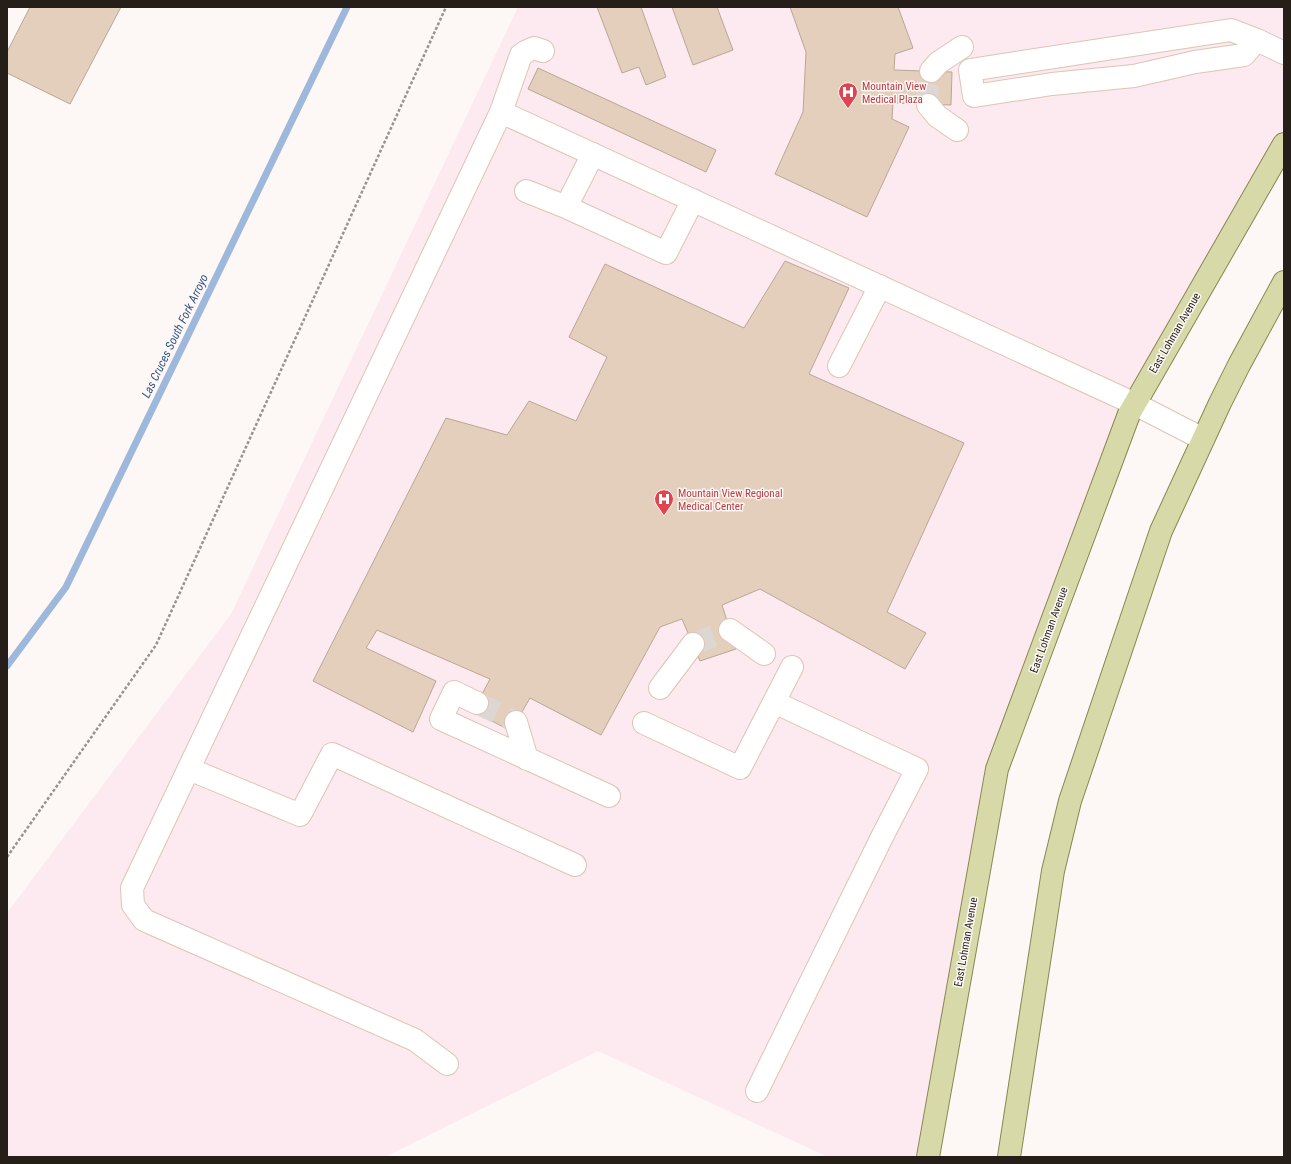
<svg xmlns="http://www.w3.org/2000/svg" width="1291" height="1164" font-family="'Roboto Condensed',sans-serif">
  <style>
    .commercial { fill: #fde9f0 }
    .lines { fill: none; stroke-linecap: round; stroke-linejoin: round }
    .stream { stroke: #9eb8dc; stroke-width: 7 }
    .building { fill: #e4cebc; stroke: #bba795 }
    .minor-tunnel { stroke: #ddd7d4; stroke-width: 22; stroke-dasharray: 22 11; stroke-linecap: butt }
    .minor-casing { stroke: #dcc5b4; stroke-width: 24 }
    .major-casing { stroke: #888750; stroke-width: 24 }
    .path { stroke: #99938e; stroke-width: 2.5; stroke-dasharray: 3 2; stroke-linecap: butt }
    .minor { stroke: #fff; stroke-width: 22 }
    .major { stroke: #d7d9a8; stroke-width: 22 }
    .labels { text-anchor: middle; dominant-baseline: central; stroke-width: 3; stroke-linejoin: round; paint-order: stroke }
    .health-label { font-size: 11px; fill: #be3a42; stroke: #fdf8f5; text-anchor: start }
    .street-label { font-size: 11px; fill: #261e18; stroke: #fdf8f5 }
    .water-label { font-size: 12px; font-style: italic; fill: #325585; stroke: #fdf8f5 }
  </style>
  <rect width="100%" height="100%" fill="#fdf8f5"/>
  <path class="commercial" d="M518 7H1284V151L1129 414 997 769 927 1157H828L598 1051 385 1157H7V913L231 614Z"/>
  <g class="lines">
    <path class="stream" d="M7 666 66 587 347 7"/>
  </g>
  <path class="building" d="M30 7H121L70 104 7 73V52Z
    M597 7H641L666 77 646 85 639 67 622 73Z
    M672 7H717L733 50 693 65Z
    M790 7H898L913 48 895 54 894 70 952 72 951 105 893 103 892 119 909 127 867 217 775 174 803 112 806 52Z
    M538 68 716 150 706 172 528 89Z
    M785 261 849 288 809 374 964 443 887 612 926 633 905 669 760 589 722 605 736 649 700 661 682 619 660 627 601 735 530 698 511 731 473 711 490 679 377 630 366 648 436 681 413 732 313 681 446 418 507 435 529 401 576 421 607 357 569 337 605 264 744 328Z"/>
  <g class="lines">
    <path class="minor-tunnel" d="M928 105 927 86 931 71
      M693 644 730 630
      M477 703 516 722"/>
    <g class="minor-casing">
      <path id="minor" d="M1257 40 1244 55 1195 62 1134 76 1052 84 974 96 970 70 1231 30 1257 40 1284 53
        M931 71 938 63 962 47
        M928 105 937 116 957 130
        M501 112 1135 404 1203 439
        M526 191 566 207 593 154
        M566 207 666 253 693 200
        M839 366 880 286
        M730 630 764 654
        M660 688 693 644
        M477 703 454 692 441 719 609 796
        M516 722 527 759
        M644 723 740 768 774 702
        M189 769 300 815 332 754 575 865
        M447 1064 415 1040 144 920 133 905 132 888 501 112 521 55 527 51 534 48 543 51
        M757 1091 883 835 917 769 774 702 792 667"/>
    </g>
    <g class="major-casing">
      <path id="major" d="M928 1157 997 769 1129 414 1284 144
        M1009 1157 1053 871 1070 801 1161 531 1220 403 1239 365 1284 282"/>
    </g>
    <path class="path" d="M7 857 156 645 446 7"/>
    <use href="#minor" class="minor"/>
    <use href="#major" class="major"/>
  </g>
  <defs>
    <g id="hospital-pin" transform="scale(1)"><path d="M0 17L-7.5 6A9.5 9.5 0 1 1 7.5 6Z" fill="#e0444e" stroke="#fdf8f5"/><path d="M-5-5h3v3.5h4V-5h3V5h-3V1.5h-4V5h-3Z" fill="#fff"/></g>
  </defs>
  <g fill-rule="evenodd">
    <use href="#hospital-pin" x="848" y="92"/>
    <use href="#hospital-pin" x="664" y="499"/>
  </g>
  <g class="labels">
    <g class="health-label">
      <text x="862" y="86">Mountain View<tspan x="862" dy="13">Medical Plaza</tspan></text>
      <text x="678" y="493">Mountain View Regional<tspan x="678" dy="13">Medical Center</tspan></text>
    </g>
    <g class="street-label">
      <text transform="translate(1175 333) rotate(-60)">East Lohman Avenue</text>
      <text transform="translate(1049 630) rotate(-70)">East Lohman Avenue</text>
      <text transform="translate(966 942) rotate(-80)">East Lohman Avenue</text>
    </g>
    <g class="water-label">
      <text transform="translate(175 336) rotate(-64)">Las Cruces South Fork Arroyo</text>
    </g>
  </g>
  <rect width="1291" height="1164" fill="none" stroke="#261e18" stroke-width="16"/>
</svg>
